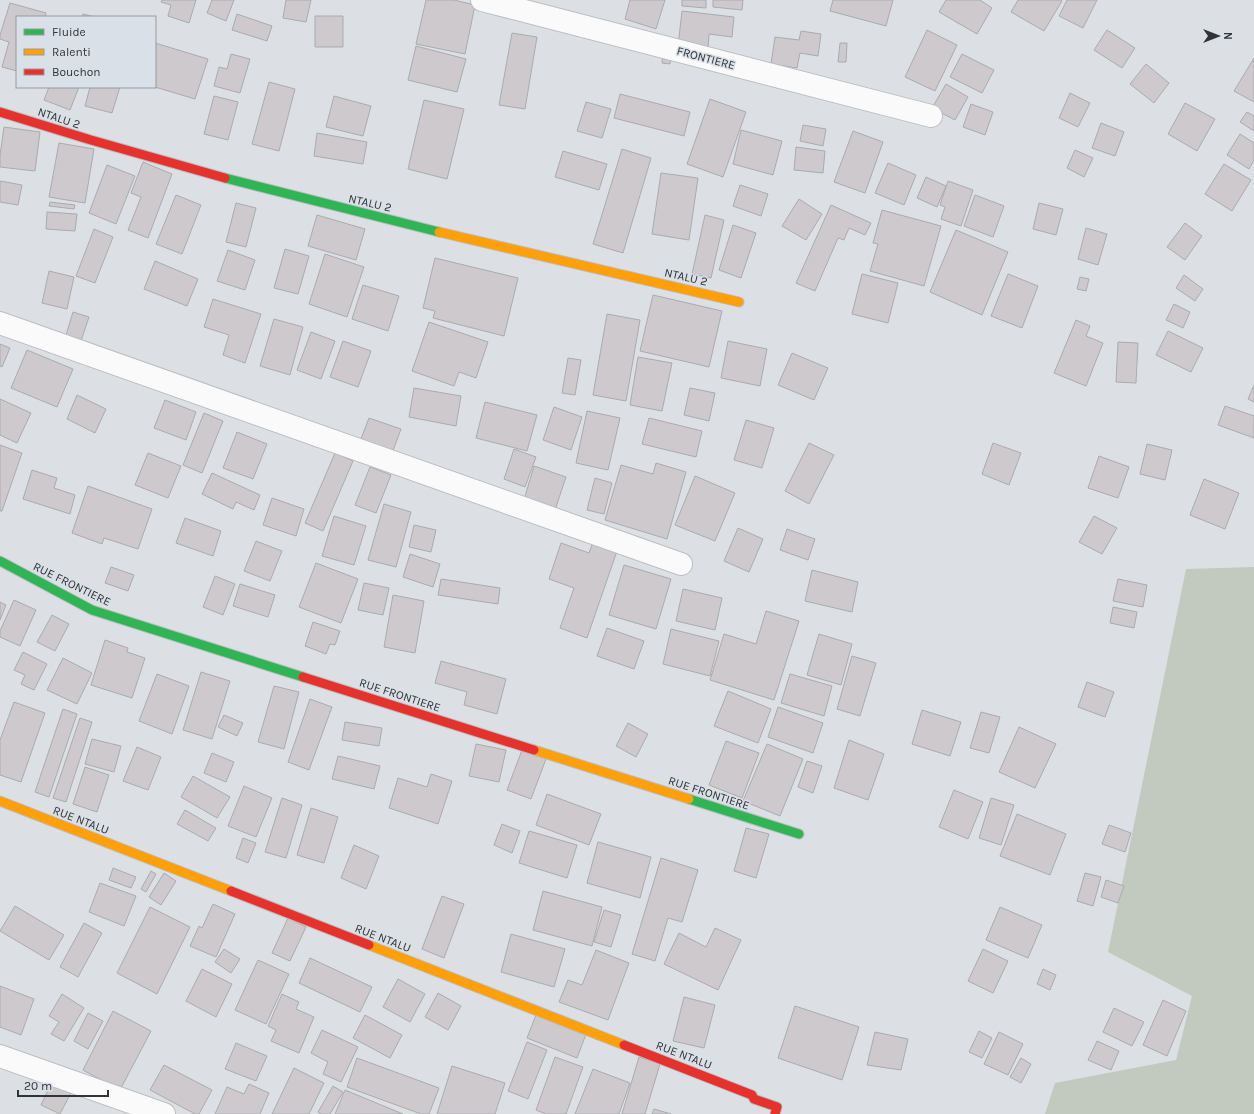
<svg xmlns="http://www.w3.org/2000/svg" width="1254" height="1114" font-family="Karla,sans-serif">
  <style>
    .green { fill: #c2c9bf }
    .building { fill: #cdc9cd; stroke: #aaabae }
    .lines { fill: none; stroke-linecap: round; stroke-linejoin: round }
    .street-casing { stroke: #bbbec1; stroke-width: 24 }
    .fast-casing { stroke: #bbbec1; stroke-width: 11 }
    .slow-casing { stroke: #bbbec1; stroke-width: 11 }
    .jam-casing { stroke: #bbbec1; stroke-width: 11 }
    .street { stroke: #fafafb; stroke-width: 22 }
    .fast { stroke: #30b455; stroke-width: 9 }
    .slow { stroke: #ff9f0a; stroke-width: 9 }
    .jam { stroke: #e5322d; stroke-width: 9 }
    .labels { text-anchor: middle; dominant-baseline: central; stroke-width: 3; stroke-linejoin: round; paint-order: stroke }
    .street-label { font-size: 12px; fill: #313336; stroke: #d9e0e7 }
  </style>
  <rect width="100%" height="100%" fill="#dce0e4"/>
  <path class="green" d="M1254 567V1114H1045L1055 1083 1176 1060 1192 996 1108 952 1186 569Z"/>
  <path class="building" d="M162 0H196L189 23 168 16 171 5 161 2Z
    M212 0H234L226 21 207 13Z
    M286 0H311L306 22 283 18Z
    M426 0H454L475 5 465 54 416 44Z
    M630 0H665L656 29 625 19Z
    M682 0H706V8L682 6Z
    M713 0H743L742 10 713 7Z
    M833 0H893L886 26 830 11Z
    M946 0H980L992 8 977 34 939 12Z
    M1018 0H1061L1062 1 1044 31 1011 12Z
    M1067 0H1097L1083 28 1059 16Z
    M10 3 46 13 45 17H17V71L2 67 9 42 0 39V35Z
    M682 11 734 17 732 37 709 34 708 49 678 46Z
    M83 14 95 17H82Z
    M237 14 272 26 267 41 232 30Z
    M315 16H343V47H315Z
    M927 30 957 45 935 91 905 77Z
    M1107 30 1135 48 1122 68 1094 50Z
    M801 31 821 34 818 56 800 53 797 68 771 64 775 37 799 40Z
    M512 33 537 37 525 109 499 105Z
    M155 43 208 59 195 99 155 87Z
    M840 43H847L846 62H838Z
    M416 46 466 59 457 92 408 80Z
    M663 51 671 52 670 64 662 63Z
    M231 54 250 59 240 93 214 86 219 67 227 69Z
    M962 54 994 70 982 93 950 77Z
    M1254 58V102L1234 91Z
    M1146 64 1169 83 1154 103 1130 84Z
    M269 82 295 89 279 151 252 144Z
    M946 84 968 97 955 120 932 108Z
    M49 87H79L70 110 44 100Z
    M90 87H120L112 113 85 106Z
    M1070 93 1090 103 1078 127 1059 118Z
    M620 94 690 112 684 136 614 118Z
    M214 96 238 102 228 140 204 134Z
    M334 96 371 106 363 136 326 127Z
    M710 99 746 112 723 177 687 164Z
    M424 100 464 109 447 179 408 169Z
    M586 102 611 109 602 138 577 131Z
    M1185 103 1215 119 1197 151 1168 134Z
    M971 104 993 112 985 135 963 127Z
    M1247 112 1254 116V131L1240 122Z
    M1101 123 1124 132 1115 156 1092 148Z
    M803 125 826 129 823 146 800 141Z
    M4 127 40 132 35 171 0 167V155Z
    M741 130 782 141 773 175 733 164Z
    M853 131 883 142 865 193 834 182Z
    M317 133 367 142 363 164 314 156Z
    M1240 134 1254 143V160L1249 169 1227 155Z
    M59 143 94 149 85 203 49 197Z
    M796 147 825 151 823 173 794 170Z
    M622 149 651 158 623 253 593 244Z
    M1075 150 1093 158 1084 177 1067 168Z
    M563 151 607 164 599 190 555 177Z
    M143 162 172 174 148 238 128 230 141 197 131 193Z
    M888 163 916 175 904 205 875 193Z
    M1224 164 1251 180 1232 211 1205 194Z
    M107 165 135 176 116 224 89 213Z
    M661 173 698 178 689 240 652 234Z
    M926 177 946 186 937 207 917 198Z
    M0 181 22 185 18 205 0 202Z
    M948 181 973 190 961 226 941 219 945 207 940 205Z
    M740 185 768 194 761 216 733 206Z
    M176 195 201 205 182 254 156 244Z
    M975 195 1004 206 993 237 964 226Z
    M799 199 822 214 806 240 782 226Z
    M50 202 75 205 74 209 49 206Z
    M236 203 256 208 246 247 226 242Z
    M1039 203 1063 209 1056 235 1033 229Z
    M831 205 871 223 865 235 849 228 844 240 838 238 815 291 796 283Z
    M882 210 941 226 924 286 870 271 878 244 873 243Z
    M47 212 77 214 75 231 46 229Z
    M317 215 365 229 356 260 308 246Z
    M705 215 724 220 711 278 692 274Z
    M1185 223 1202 236 1185 260 1167 247Z
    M733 225 756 233 741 278 719 270Z
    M1086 228 1107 234 1098 265 1078 259Z
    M94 229 113 237 95 283 76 276Z
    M956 230 1008 252 982 315 930 292Z
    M285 249 309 256 298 294 274 288Z
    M228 250 255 260 245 290 217 281Z
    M325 254 364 267 347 317 309 304Z
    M435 258 518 278 504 336 433 318 435 311 423 308Z
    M155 261 198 279 187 306 144 289Z
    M49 271 74 277 67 309 42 303Z
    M862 274 898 283 888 323 852 314Z
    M1008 274 1038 286 1022 328 991 316Z
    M1184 275 1203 289 1195 301 1176 288Z
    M1080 277 1089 279 1086 291 1077 289Z
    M363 285 399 296 388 331 352 319Z
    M653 295 722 311 709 367 640 351Z
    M213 299 261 314 245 363 223 355 229 335 204 327Z
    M1174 304 1190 312 1183 328 1166 320Z
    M73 312 89 317 81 341 66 335Z
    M607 314 640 320 626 401 593 395Z
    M274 319 303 327 290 375 260 366Z
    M1076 320 1090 326 1086 336 1103 343 1086 386 1054 373Z
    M429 322 488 342 476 378 459 372 454 386 412 371Z
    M1168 331 1203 348 1191 372 1156 355Z
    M311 332 335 341 321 379 297 370Z
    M343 341 371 351 358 387 330 377Z
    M728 341 767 349 760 386 721 378Z
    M1118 342 1138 343 1136 383 1116 382Z
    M0 344 10 348 2 367 0 366Z
    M27 350 73 369 57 407 11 388Z
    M792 353 828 368 814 400 778 385Z
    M638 357 672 363 662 411 630 405Z
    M568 358 581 360 575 395 562 393Z
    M1254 385V402L1248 399Z
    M414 388 461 396 456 426 409 417Z
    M690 388 715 393 709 421 684 415Z
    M77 395 106 409 95 433 67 419Z
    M0 399 31 413 17 443 0 435Z
    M165 400 196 412 186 440 154 428Z
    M485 402 537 415 527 451 476 438Z
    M1225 406 1254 416V438L1218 425Z
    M554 407 582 417 571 450 543 440Z
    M587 411 620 418 608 470 576 463Z
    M204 413 223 421 202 473 183 465Z
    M369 418 401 429 391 456 359 444Z
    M649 418 702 431 696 457 642 444Z
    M746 420 774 428 762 468 734 460Z
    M237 432 267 444 253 479 223 468Z
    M809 443 834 455 809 504 785 491Z
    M993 443 1021 453 1009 485 982 474Z
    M1147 444 1172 450 1165 480 1140 474Z
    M0 445 22 453 2 511H0Z
    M514 449 536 457 525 487 504 479Z
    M148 453 181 466 168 498 135 485Z
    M335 453 353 461 323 531 305 523Z
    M1099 456 1129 467 1118 498 1088 488Z
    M656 463 686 472 667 539 605 520 621 465 653 474Z
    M534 466 566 477 554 513 523 503Z
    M370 467 391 475 376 513 355 505Z
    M32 470 57 478 54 488 75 495 70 514 23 499Z
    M212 473 260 495 254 510 236 502 233 509 202 494Z
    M695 476 735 493 715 541 675 525Z
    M595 478 612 483 604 514 587 510Z
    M1204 479 1239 493 1225 529 1190 515Z
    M88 486 152 509 138 549 104 538 102 544 72 533Z
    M272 498 304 509 296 536 263 525Z
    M384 504 411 512 396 567 368 560Z
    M334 516 366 526 354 565 322 556Z
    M1094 516 1117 528 1102 554 1079 542Z
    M185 518 221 531 213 556 176 543Z
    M414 525 436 530 431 552 409 547Z
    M738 528 763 539 749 572 724 561Z
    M787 529 815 539 808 560 780 550Z
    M256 541 282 551 270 581 244 571Z
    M593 542 617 551 587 638 560 628 574 588 549 579 561 543 589 553Z
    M410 554 440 564 433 587 403 577Z
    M316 563 358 579 341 623 299 607Z
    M624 565 671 579 656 629 609 615Z
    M111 567 134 575 128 591 105 583Z
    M812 570 858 582 852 612 805 601Z
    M215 576 235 584 223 615 203 607Z
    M441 579 500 588 498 604 438 595Z
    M1118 579 1147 585 1143 607 1113 601Z
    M364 583 389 588 383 615 358 610Z
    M240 584 275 595 268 617 233 606Z
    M683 589 722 598 715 630 676 621Z
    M393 595 424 601 415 653 384 647Z
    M14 600 36 610 20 646 0 637V631Z
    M0 602 6 605 0 620Z
    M1113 607 1137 612 1134 628 1110 623Z
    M766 611 799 621 774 700 710 680 724 634 756 644Z
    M52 615 69 624 55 651 37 642Z
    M313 622 340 631 335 645 330 644 326 654 305 646Z
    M607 628 644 641 634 669 597 656Z
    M671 629 719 641 710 676 663 664Z
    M819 634 852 644 841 685 807 675Z
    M105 640 128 648 127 652 145 658 132 698 91 685Z
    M23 652 47 664 34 690 21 684 25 675 14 670Z
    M852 656 876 663 860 716 837 709Z
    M63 658 92 673 77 704 47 690Z
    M441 661 506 679 497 714 464 705 467 692 435 683Z
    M201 672 230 681 212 739 183 730Z
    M157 674 189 686 172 734 139 721Z
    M790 674 832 686 824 716 781 703Z
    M1087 682 1114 692 1105 717 1078 707Z
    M274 686 299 692 284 749 258 742Z
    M728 691 771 709 758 743 714 726Z
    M310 699 332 707 309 770 288 762Z
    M14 702 45 713 21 782 0 775V740Z
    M778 707 823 723 813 753 768 737Z
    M63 709 77 714 49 797 35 792Z
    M922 710 961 722 950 756 912 744Z
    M981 712 1000 717 989 753 970 748Z
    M224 715 243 723 237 736 218 727Z
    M80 718 92 722 66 802 53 798Z
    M345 722 382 728 379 746 342 740Z
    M628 723 648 734 636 757 616 746Z
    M1019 727 1056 744 1035 788 999 772Z
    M92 739 121 746 114 772 85 764Z
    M849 740 884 754 868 800 834 788Z
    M726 741 759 753 742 798 709 785Z
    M476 744 506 750 499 782 469 776Z
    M767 744 803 759 780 816 743 801Z
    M137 747 161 757 148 790 123 781Z
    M522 750 546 759 531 799 507 790Z
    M212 753 234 762 226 782 204 773Z
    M338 756 380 766 374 789 332 779Z
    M807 761 822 766 813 793 798 787Z
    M85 767 109 775 97 812 73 804Z
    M431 774 452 781 438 824 389 808 398 778 427 787Z
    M193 776 230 797 217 818 181 797Z
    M244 786 272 798 256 837 228 826Z
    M954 790 983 802 968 839 939 827Z
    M547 794 601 814 589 845 536 825Z
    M282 798 302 805 286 858 265 852Z
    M991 798 1014 805 1001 845 979 838Z
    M311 808 338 817 324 863 297 855Z
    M185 810 216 828 208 841 177 824Z
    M1017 814 1066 834 1050 875 1000 856Z
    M502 824 520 831 512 853 494 845Z
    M1109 825 1131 833 1125 852 1102 844Z
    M746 828 769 834 756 878 734 871Z
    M529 831 577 845 567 878 519 863Z
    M243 838 256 843 248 863 236 858Z
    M598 842 651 857 640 898 587 883Z
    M354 845 379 856 366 889 341 878Z
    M661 858 698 870 682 922 668 918 655 961 632 954Z
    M113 868 136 877 131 888 109 880Z
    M151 871 156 874 146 892 141 889Z
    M164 873 176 881 161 905 149 897Z
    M1085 873 1101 877 1093 906 1077 901Z
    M1106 880 1124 886 1118 903 1101 897Z
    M100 883 136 896 124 926 89 912Z
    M543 891 602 907 592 946 533 930Z
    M442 896 464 904 444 958 422 949Z
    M213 904 235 914 216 957 190 946 199 926 202 928Z
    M15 906 64 935 49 960 0 931Z
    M150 907 190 927 157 994 117 973Z
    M1000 907 1042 925 1028 958 986 940Z
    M604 910 621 915 611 947 594 942Z
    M288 918 306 927 290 961 272 953Z
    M84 923 102 933 78 977 60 967Z
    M715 928 741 940 718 990 664 964 679 933 706 947Z
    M511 934 565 949 554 987 501 972Z
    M224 949 240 959 231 973 215 962Z
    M983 949 1008 961 993 993 968 981Z
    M596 950 629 963 608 1020 559 1002 568 980 582 985Z
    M310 958 372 987 360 1012 299 983Z
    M258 960 289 974 266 1024 235 1010Z
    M202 969 232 984 216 1017 186 1001Z
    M1043 969 1056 975 1050 990 1037 984Z
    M398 979 425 994 410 1022 383 1007Z
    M0 986 34 999 21 1035 0 1027Z
    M438 993 461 1006 448 1030 425 1017Z
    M62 994 84 1008 64 1041 51 1034 59 1022 49 1016Z
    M282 994 299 1002 296 1009 314 1017 299 1053 271 1041 276 1030 268 1026Z
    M684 997 715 1005 704 1048 673 1041Z
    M1163 1000 1186 1011 1167 1056 1143 1045Z
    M795 1006 859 1027 842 1080 778 1058Z
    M1114 1008 1144 1022 1132 1046 1103 1032Z
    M113 1011 151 1031 120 1090 83 1070Z
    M88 1013 103 1021 88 1049 74 1041Z
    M365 1015 402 1035 390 1058 353 1038Z
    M536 1015 586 1034 577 1058 527 1038Z
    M322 1030 358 1047 341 1082 323 1074 328 1062 311 1053Z
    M979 1031 992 1038 982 1058 969 1052Z
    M875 1032 908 1039 901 1070 867 1065Z
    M999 1032 1023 1044 1008 1075 984 1064Z
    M1097 1041 1119 1051 1111 1070 1088 1060Z
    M527 1042 547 1050 528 1099 508 1091Z
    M236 1043 267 1056 256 1081 225 1069Z
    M555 1057 583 1067 566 1114H546L536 1110Z
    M639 1057 660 1064 645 1114H622Z
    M357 1058 439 1088 429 1114H421L347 1087Z
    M1021 1058 1031 1064 1021 1083 1010 1077Z
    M164 1065 212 1090 199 1114H195L150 1090Z
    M452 1066 505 1083 495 1114H437Z
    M294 1068 324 1083 309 1114H272Z
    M593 1069 630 1083 619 1114H575Z
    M53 1079 73 1089 60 1114 41 1105Z
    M249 1084 269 1093 260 1114H215L227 1087 244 1094Z
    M333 1086 343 1092 330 1114H321L318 1112Z
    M345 1090 403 1114H335Z
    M654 1109 671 1114H652Z"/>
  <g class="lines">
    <g class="street-casing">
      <path id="street" d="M482 0 931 116
        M0 323 681 564
        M0 1056 164 1114"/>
    </g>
    <g class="fast-casing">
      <path id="fast" d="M225 178 439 232
        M0 561 92 610 303 677
        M689 799 799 834"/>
    </g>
    <g class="slow-casing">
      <path id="slow" d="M439 232 739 302
        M534 750 689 799
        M0 801 231 891
        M369 945 624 1045"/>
    </g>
    <g class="jam-casing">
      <path id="jam" d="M0 112 91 140 225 178
        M303 677 534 750
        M231 891 369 945
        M624 1045 752 1095 754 1099 777 1107 775 1114"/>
    </g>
    <use href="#street" class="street"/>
    <use href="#fast" class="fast"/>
    <use href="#slow" class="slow"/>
    <use href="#jam" class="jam"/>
  </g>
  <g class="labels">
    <g class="street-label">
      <text transform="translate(706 58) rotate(15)">FRONTIERE</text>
      <text transform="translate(59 118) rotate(18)">NTALU 2</text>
      <text transform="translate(370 203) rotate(13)">NTALU 2</text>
      <text transform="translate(686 277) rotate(13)">NTALU 2</text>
      <text transform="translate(72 584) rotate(26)">RUE FRONTIERE</text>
      <text transform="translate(400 695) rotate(18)">RUE FRONTIERE</text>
      <text transform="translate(709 793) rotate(18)">RUE FRONTIERE</text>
      <text transform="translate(81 820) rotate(21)">RUE NTALU</text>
      <text transform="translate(383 938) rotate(21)">RUE NTALU</text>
      <text transform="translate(684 1055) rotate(21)">RUE NTALU</text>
    </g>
  </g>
  <rect x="16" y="16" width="140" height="72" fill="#d9e0e7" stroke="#969ba0"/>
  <rect x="24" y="29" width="20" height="6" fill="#30b455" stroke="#969ba0"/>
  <text x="52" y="36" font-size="12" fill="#313336">Fluide</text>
  <rect x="24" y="49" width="20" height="6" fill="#ff9f0a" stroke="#969ba0"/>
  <text x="52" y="56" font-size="12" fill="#313336">Ralenti</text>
  <rect x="24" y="69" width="20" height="6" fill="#e5322d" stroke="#969ba0"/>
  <text x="52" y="76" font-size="12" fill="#313336">Bouchon</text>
  <g transform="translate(1218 36) rotate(90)" stroke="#d9e0e7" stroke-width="3" paint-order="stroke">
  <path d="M0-3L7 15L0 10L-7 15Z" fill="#313336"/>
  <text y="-6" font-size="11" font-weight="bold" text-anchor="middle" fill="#313336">N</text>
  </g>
  <path d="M18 1090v6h90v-6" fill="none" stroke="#313336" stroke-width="2"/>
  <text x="24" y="1090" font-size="12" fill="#313336" stroke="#d9e0e7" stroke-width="3" paint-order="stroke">20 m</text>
</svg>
